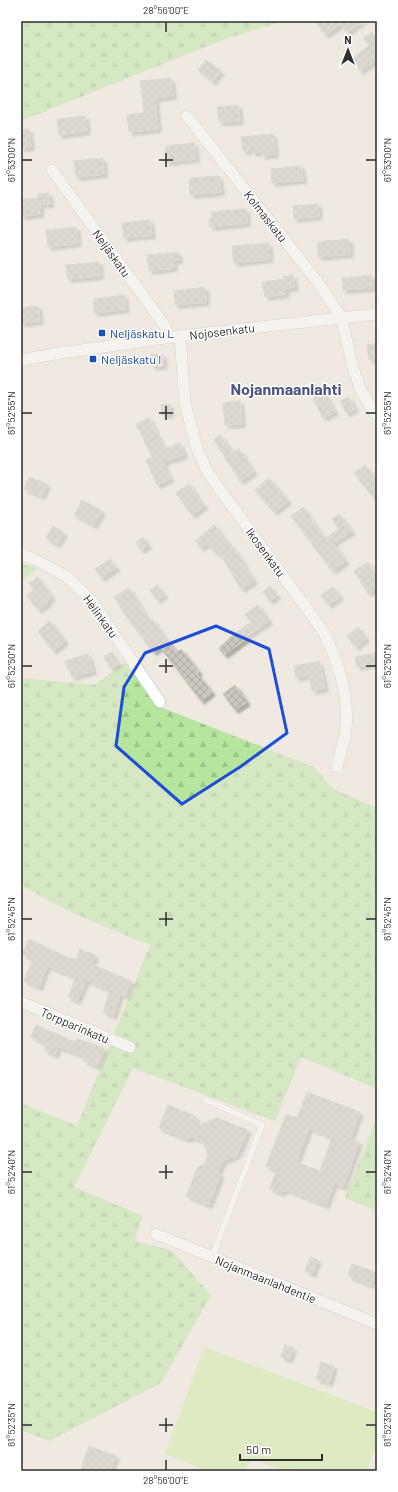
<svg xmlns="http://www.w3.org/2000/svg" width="398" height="1492" font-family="Barlow,sans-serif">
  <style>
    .forest { fill: url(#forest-firs) }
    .pitch { fill: #c9ec9a }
    .building { fill: url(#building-cross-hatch); stroke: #cbc5ba; fill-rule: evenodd; filter: url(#shadow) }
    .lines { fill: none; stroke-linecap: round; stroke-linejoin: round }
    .service-casing { stroke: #b4b7c1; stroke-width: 6 }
    .minor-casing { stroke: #b4b7c1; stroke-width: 12 }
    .service { stroke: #fff; stroke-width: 5.5 }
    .minor { stroke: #fff; stroke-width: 11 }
    .marked { fill: none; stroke: #1d4ed8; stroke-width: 3; stroke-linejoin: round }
    .ticks { fill: none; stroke: #2e2e2e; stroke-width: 1.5 }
    .transit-dot { fill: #1a4fb4; stroke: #fff; stroke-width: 1.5 }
    .labels { text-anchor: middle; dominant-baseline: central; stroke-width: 3; stroke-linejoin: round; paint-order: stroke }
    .street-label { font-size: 12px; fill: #2e2e2e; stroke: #fff }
    .transit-label { font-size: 12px; fill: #164399; stroke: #fff; text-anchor: start }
    .district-label { font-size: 16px; font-weight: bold; fill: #4d5680; stroke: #fff }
    .neatline { fill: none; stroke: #2e2e2e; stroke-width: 1.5 }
    .ticks-label { font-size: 10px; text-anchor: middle; fill: #2e2e2e }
  </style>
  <defs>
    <pattern id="forest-firs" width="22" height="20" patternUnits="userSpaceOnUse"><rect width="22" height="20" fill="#b6e59e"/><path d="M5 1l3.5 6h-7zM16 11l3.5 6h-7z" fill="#9dc588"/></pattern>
    <pattern id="building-cross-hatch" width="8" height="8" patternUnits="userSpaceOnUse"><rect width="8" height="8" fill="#cbc7bf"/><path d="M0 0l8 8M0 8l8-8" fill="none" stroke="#afaba4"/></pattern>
    <filter id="shadow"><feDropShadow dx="3.5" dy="3.5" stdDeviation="1" flood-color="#0004"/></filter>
  </defs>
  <rect width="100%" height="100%" fill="#efe9e1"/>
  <path class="forest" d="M21 21H285L228 38 21 121Z
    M21 564 38 568 21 581Z
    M125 662 155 705 314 767 333 789 377 808V1089L301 1057 275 1121 133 1068 74 1187 143 1216 134 1241 171 1250 211 1295 161 1383 49 1441 21 1430V1103L77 1126 150 945C106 927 61 910 21 885V678L95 685Z
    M377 1117V1211L345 1198Z"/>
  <path class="pitch" d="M204 1347 377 1412V1444L366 1471H284L253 1459 244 1471H207L165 1454Z"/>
  <path class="building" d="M315 21H363L347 32 341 24 325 35Z
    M372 32 377 39V59L360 71 351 59 369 46 363 38Z
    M206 60 221 71 213 82 198 70Z
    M171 78 173 96 155 98 158 129 129 132 127 115 144 113 140 81Z
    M238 105 240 121 219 122 217 107Z
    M85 116 87 131 59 135 57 119Z
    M29 129 31 147 21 148V130Z
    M273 134 275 154 262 156V152L253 153V150L243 151 241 137Z
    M194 143 196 159 166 162 165 146Z
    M103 158 104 174 76 177 74 161Z
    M301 166 303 180 272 183 271 169Z
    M219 176 221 192 190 195 189 178Z
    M49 193 50 204H40V214L21 216V200L38 198 37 194Z
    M318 204 319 216 294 219 293 206Z
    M246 209 247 223 210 227 209 219H212L211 212Z
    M150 220 152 235 124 238 122 223Z
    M76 227 78 243 48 247 46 230Z
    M349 239 350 254 318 257 317 242Z
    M269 243 270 259 234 263 232 246Z
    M178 252 179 260 173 261 174 268 149 271 147 255Z
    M99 262 100 276 68 279 66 265Z
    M293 275 295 287 285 289 286 294 265 297 262 282 284 279 283 277Z
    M371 275 372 288 343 290 342 278Z
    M205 287 206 302 175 305 174 291Z
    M124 295 126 309 94 313 93 299Z
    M38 306 40 321 21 323V308Z
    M377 343V360H369L367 345Z
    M151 354 163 355V366H151Z
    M324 392 335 412 323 418 313 398Z
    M349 397 355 409 346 413 340 401Z
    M240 401 242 424 225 425 223 403Z
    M170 404V414L162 415 161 405Z
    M149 418 164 449 180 443 184 455 163 462 170 479 157 485 146 460 152 457 136 424Z
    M220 435 233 453 239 449 254 472 240 481 214 440Z
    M365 465 377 480V502L354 473Z
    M29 477 47 484 42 496 24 489Z
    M269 478 288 501 274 512 255 490Z
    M189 484 204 506 192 515 176 493Z
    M82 500 102 511 94 525 74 515Z
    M303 507 325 539 339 529 332 519 339 514 352 531 333 543 346 561 332 571 291 516Z
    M214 525 237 553 254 581 241 589 219 552 217 554 207 543 201 548 195 541Z
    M53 526 64 533 57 544 46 538Z
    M143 537 148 545 141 550 136 543Z
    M110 559 116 568 101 578 95 569Z
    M368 562 377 576V587L368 593 354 571Z
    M38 577 52 597 47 601 48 603 38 610 27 595 34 590 29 583Z
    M157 585 164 595 157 600 150 590Z
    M270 586 277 596 270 601 263 592Z
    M333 587 340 597 328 605 321 595Z
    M129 588 150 621 152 619 177 653 181 649 199 672 197 674 212 692 201 701 160 647 153 652 128 619 114 597Z
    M258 605 269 621 246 637 247 638 224 655 219 648 232 636 251 622 245 614Z
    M50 621 65 641 53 651 38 631Z
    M358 627 366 638 356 647 347 636Z
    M112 652 118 664 110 668 104 656Z
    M377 652V663L357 667 355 657Z
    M88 654 93 671 72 677 70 669 68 670 65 661Z
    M319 661 325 688 312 691 309 675 296 678 294 666Z
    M235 685 247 702 235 710 223 694Z
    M29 939 67 957 76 959 80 949 95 955 92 964 131 981 125 996 120 994 113 1016 103 1012 110 990 86 980 77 1001 68 997 76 977 47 966 39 987 24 981 33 959 22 954Z
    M36 1025 76 1042 77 1039 104 1048 97 1066 84 1061 86 1056 58 1047 55 1055 44 1050 46 1044 31 1037Z
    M307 1092 360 1112 350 1139 359 1142 343 1187 334 1183 326 1205 284 1189 282 1193 270 1189 276 1170 266 1166 286 1114 297 1118ZM309 1128 332 1137 320 1171 296 1162Z
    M168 1105 195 1116 199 1125 217 1118 248 1130 237 1155 223 1161 218 1171 220 1176 209 1205 186 1196 198 1167 205 1164 208 1154 203 1142 192 1137 186 1139 159 1128Z
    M310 1257 318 1260 312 1274 305 1271Z
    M352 1264 376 1272 371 1285 348 1276Z
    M285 1345 293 1348 289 1359 281 1357Z
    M321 1362 334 1366 329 1383 316 1379Z
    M89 1446 116 1456 110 1471H80Z"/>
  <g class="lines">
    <g class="service-casing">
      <path id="service" d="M206 1100 262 1125 212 1257"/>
    </g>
    <g class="minor-casing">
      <path id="minor" d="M187 116 317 281 341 317 353 367 361 391 377 416
        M52 170 165 326 168 338
        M180 336 185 403 197 449 208 473 323 631C338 662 349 693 346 728 345 741 340 754 337 767
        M21 360 60 353 180 336 377 314
        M21 554 34 559 66 576 92 601 160 702
        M21 1002 130 1047
        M156 1234 377 1324"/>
    </g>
    <use href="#service" class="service"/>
    <use href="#minor" class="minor"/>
  </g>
  <path d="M0 0H398V1492H0ZM216 626 269 649 287 733 240 767 182 804 116 746 124 687 145 653Z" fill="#efe9e1" fill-opacity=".55" fill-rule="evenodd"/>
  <path class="marked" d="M216 626 269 649 287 733 240 767 182 804 116 746 124 687 145 653Z"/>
  <path class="ticks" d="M166 22V32M166 153V167M22 160H32M159 160H173M366 160H376M166 406V420M22 413H32M159 413H173M366 413H376M166 659V673M22 666H32M159 666H173M366 666H376M166 912V926M22 919H32M159 919H173M366 919H376M166 1165V1179M22 1172H32M159 1172H173M366 1172H376M166 1418V1432M22 1425H32M159 1425H173M366 1425H376M166 1460V1470"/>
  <g class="transit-dot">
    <rect x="98" y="329" width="8" height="8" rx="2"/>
    <rect x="89" y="355" width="8" height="8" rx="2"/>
  </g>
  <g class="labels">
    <g class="street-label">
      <text transform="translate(266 216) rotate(52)">Kolmaskatu</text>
      <text transform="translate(112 253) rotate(54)">Neljäskatu</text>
      <text transform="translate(222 331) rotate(-7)">Nojosenkatu</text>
      <text transform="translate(266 552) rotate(54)">Ikosenkatu</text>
      <text transform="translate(101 616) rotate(54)">Helinkatu</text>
      <text transform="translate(75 1025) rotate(23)">Torpparinkatu</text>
      <text transform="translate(266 1279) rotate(22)">Nojanmaanlahdentie</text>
    </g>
    <g class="transit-label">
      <text x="110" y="333">Neljäskatu L</text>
      <text x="101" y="359">Neljäskatu I</text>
    </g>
    <g class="district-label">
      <text x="286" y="388">Nojanmaanlahti</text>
    </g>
  </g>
  <rect width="398" height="1492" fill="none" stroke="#ffffff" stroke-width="44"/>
  <g transform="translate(348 50)" stroke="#ffffff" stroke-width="3" paint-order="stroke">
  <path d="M0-3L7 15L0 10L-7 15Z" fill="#2e2e2e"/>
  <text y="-6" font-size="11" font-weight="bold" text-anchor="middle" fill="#2e2e2e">N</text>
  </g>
  <path d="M240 1454v6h82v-6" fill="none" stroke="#2e2e2e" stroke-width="2"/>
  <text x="246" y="1454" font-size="12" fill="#2e2e2e" stroke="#ffffff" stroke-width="3" paint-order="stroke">50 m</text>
  <rect x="22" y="22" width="354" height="1448" class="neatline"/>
  <g class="ticks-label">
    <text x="166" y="14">28°56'00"E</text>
    <text transform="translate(11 160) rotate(-90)" y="4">61°53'00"N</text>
    <text transform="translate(387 160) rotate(-90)" y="4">61°53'00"N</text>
    <text transform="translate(11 413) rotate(-90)" y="4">61°52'55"N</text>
    <text transform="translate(387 413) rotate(-90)" y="4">61°52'55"N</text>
    <text transform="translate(11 666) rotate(-90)" y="4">61°52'50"N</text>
    <text transform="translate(387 666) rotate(-90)" y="4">61°52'50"N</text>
    <text transform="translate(11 919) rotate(-90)" y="4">61°52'45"N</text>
    <text transform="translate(387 919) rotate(-90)" y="4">61°52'45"N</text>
    <text transform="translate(11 1172) rotate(-90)" y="4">61°52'40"N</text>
    <text transform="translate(387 1172) rotate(-90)" y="4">61°52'40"N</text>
    <text transform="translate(11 1425) rotate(-90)" y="4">61°52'35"N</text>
    <text transform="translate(387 1425) rotate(-90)" y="4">61°52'35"N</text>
    <text x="166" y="1484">28°56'00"E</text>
  </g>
</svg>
